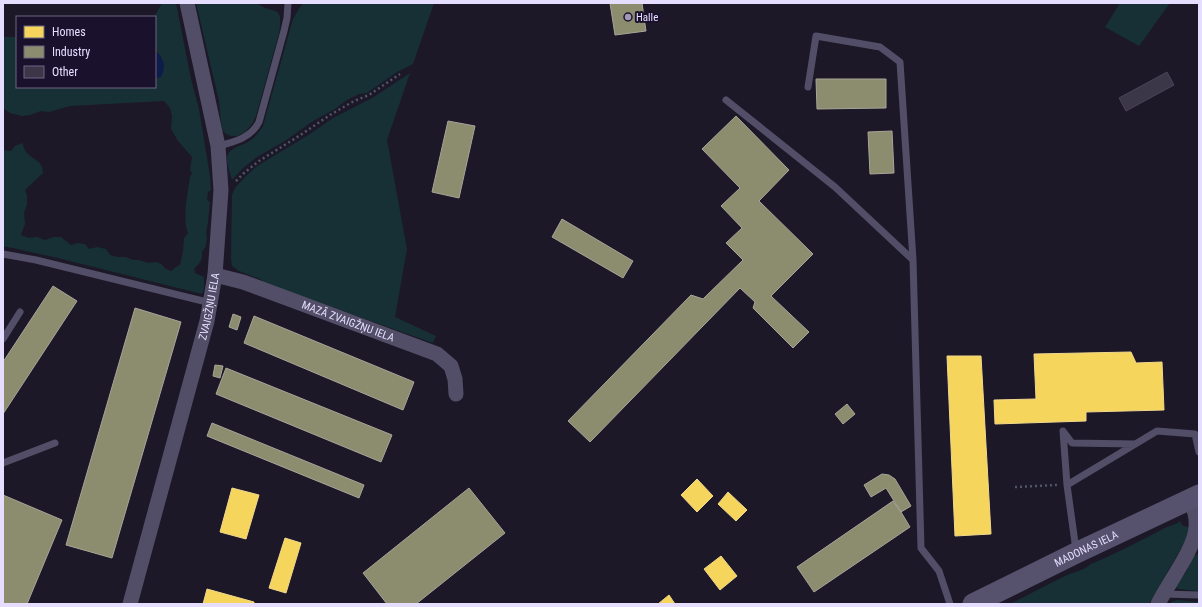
<svg xmlns="http://www.w3.org/2000/svg" width="1202" height="607" font-family="'Roboto Condensed',sans-serif">
  <style>
    .green { fill: #163035 }
    .water { fill: #0e1c49 }
    .homes { fill: #f6d55c; stroke: #f1d88d }
    .industry { fill: #8c8c6e; stroke: #a7a59a }
    .building { fill: #3c3748; stroke: #4a4359 }
    .lines { fill: none; stroke-linecap: round; stroke-linejoin: round }
    .path { stroke: #4d5768; stroke-width: 2.5; stroke-dasharray: 2 3; stroke-linecap: butt }
    .lane { stroke: #524e67; stroke-width: 7 }
    .street { stroke: #524e67; stroke-width: 15 }
    .secondary { stroke: #56516d; stroke-width: 21 }
    .poi-dot { fill: #a099b3; stroke: #1a122d; stroke-width: 1.5 }
    .labels { text-anchor: middle; dominant-baseline: central; stroke-width: 4; stroke-linejoin: round; paint-order: stroke }
    .poi-label { font-size: 11px; fill: #e6deff; stroke: #1a122d; text-anchor: start }
    .street-label { font-size: 11px; fill: #e6deff; stroke: #1a122d }
  </style>
  <rect width="100%" height="100%" fill="#1d1827"/>
  <path class="green" d="M161 3H176L191 79 199 109 210 176 211 190 208 192 207 200 210 202 208 222 206 234 207 237 206 246 202 252C203 260 200 263 194 269L195 273 204 277V289L202 294 58 258 3 246V150L11 151 15 146 22 143C24 147 25 152 28 154 35 161 43 161 43 173L25 190 27 196V204L24 213 25 224 21 235 29 238 37 237 45 240 54 237H61L71 245 78 243 85 244 89 249 97 247 106 249 110 255 118 257H126L133 260H139L148 263 156 262 161 264 166 269 171 271 176 267 180 265 183 251 184 238 188 233C182 219 188 192 190 177L192 173 190 170 192 157 178 141 171 129 172 116 170 108 164 101 70 106 49 112 41 111 30 115 22 116 10 113 3 108V37H17V87H155V78L161 77V57L155 50V17H154L161 5Z
    M196 3H257C273 16 284 2 279 33L256 116 252 124 245 132 237 136H231L226 134 223 131 221 123 219 101Z
    M304 3H434L413 64 397 72 367 93 359 94 347 100 335 109 313 121 285 141 257 157 243 168 232 180C230 174 228 167 227 161 226 148 239 147 248 142 255 138 259 132 263 126L293 19 300 7Z
    M1120 3H1170L1139 46 1105 27Z
    M410 73 387 140 407 249 395 317 436 336 433 343 264 283 262 280 239 271 232 266 231 259 232 195 235 188 245 177 257 166 310 134 333 118 372 98Z
    M1180 521 1183 526 1189 527 1186 540 1149 604H1010C1028 595 1045 586 1063 577 1072 572 1084 571 1091 564 1115 554 1138 542 1161 530 1167 526 1174 526 1180 521Z
    M1197 554 1199 555V591L1178 589 1176 587C1178 582 1182 578 1185 574 1189 568 1190 558 1197 554Z
    M1177 600 1199 602V604H1168L1171 602Z"/>
  <path class="water" d="M155 50C163 59 167 65 161 77L155 78Z"/>
  <path class="homes" d="M1131 352 1136 363 1162 362 1164 410 1086 412V421L995 424 994 400 1036 399 1034 354Z
    M947 356H981L991 534 955 536Z
    M697 479 713 496 697 512 681 495Z
    M232 488 259 495 246 539 220 532Z
    M728 492 747 510 736 521 718 504Z
    M285 538 301 543 286 593 269 588Z
    M721 556 737 576 720 590 704 569Z
    M207 589 254 602V604H203Z
    M669 595 675 604H658Z"/>
  <path class="industry" d="M610 3H642L646 31 615 35Z
    M816 79H886V108L817 109Z
    M736 116 789 170 759 201 813 254 771 296 809 332 793 348 753 308 755 302 740 288 590 442 568 421 691 295 703 299 743 260 726 243 742 228 721 206 740 188 702 149Z
    M448 121 475 126 459 198 432 192Z
    M892 131 894 173 870 174 868 132Z
    M562 219 633 261 623 278 552 237Z
    M53 286 77 301 3 414V362Z
    M135 308 181 322 112 558 66 545Z
    M233 314 241 317 237 330 229 327Z
    M254 316 414 382 403 410 244 343Z
    M215 365 223 366 220 378 213 376Z
    M226 368 392 435 381 462 216 394Z
    M847 404 855 414 843 424 835 414Z
    M212 423 364 485 359 498 207 436Z
    M882 474 889 475 895 479 911 506 901 512 886 488 871 497 864 485Z
    M469 488 505 533 416 604H387L363 573Z
    M3 495 62 520 27 604H3Z
    M893 501 901 512 910 527 814 592 797 567Z"/>
  <path class="building" d="M1167 72 1174 85 1126 111 1119 98Z"/>
  <g class="lines">
    <path class="path" d="M236 181 244 173 259 161 299 136 330 115 354 101 369 95 400 74
      M1015 487 1057 485"/>
    <path class="lane" d="M808 87 816 36 880 47 900 62 913 260
      M726 100 835 187 913 260 921 548 939 571 950 604
      M218 146C234 142 251 138 259 122L284 31 287 18 288 3
      M3 254 36 260 211 303
      M3 339 20 312
      M3 463 55 443
      M1067 485 1063 431 1072 443 1135 444
      M1076 550 1067 485 1157 431 1195 434 1199 452
      M1163 594 1199 595"/>
    <g class="street">
      <path id="s1" d="M215 275 243 282 437 354 451 366 455 379 456 394"/>
      <path id="s2" d="M130 604 207 321 215 275 221 190 218 146 187 3"/>
      <path d="M1158 604C1168 583 1195 549 1196 527 1197 517 1194 508 1190 500"/>
    </g>
    <path class="secondary" id="s3" d="M973 604 1076 553 1199 495"/>
  </g>
  <circle class="poi-dot" cx="628" cy="17" r="4"/>
  <g class="labels">
    <g class="poi-label">
      <text x="636" y="17">Halle</text>
    </g>
    <g class="street-label">
      <text stroke="none"><textPath href="#s2" startOffset="308">ZVAIGŽŅU IELA</textPath></text>
      <text stroke="none"><textPath href="#s1" startOffset="141">MAZĀ ZVAIGŽŅU IELA</textPath></text>
      <text stroke="none"><textPath href="#s3" startOffset="126">MADONAS IELA</textPath></text>
    </g>
  </g>
  <rect width="1202" height="607" fill="none" stroke="#e6deff" stroke-width="8"/>
  <rect x="16" y="16" width="140" height="72" fill="#1a122d" stroke="#6c6481"/>
  <rect x="24" y="26" width="20" height="12" fill="#f6d55c" stroke="#6c6481"/>
  <text x="52" y="36" font-size="12" fill="#e6deff">Homes</text>
  <rect x="24" y="46" width="20" height="12" fill="#8c8c6e" stroke="#6c6481"/>
  <text x="52" y="56" font-size="12" fill="#e6deff">Industry</text>
  <rect x="24" y="66" width="20" height="12" fill="#3c3748" stroke="#6c6481"/>
  <text x="52" y="76" font-size="12" fill="#e6deff">Other</text>
</svg>
